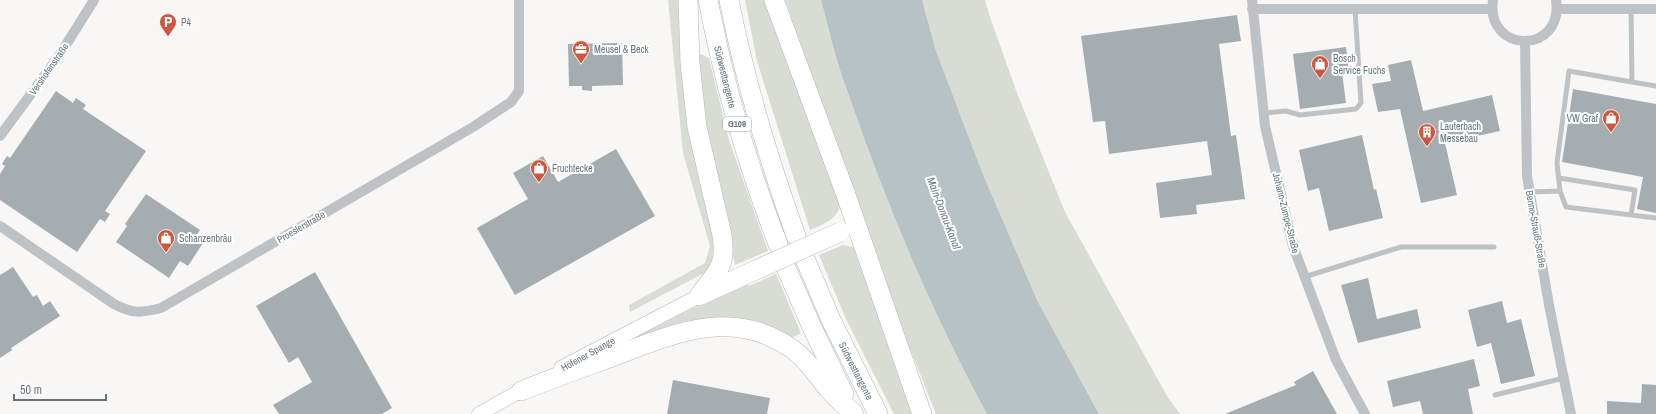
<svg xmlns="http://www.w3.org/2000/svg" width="1656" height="414" font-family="'Archivo Narrow',sans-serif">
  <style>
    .green { fill: #d8dcd5 }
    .water { fill: #b7c2c5 }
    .building { fill: #a5adb1 }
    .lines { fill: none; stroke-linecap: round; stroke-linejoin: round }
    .secondary-casing { stroke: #b0b6b9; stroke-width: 15 }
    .highway-casing { stroke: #b4b7ba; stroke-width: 20 }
    .lane { stroke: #bec2c4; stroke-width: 5 }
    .street { stroke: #bec2c4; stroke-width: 10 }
    .secondary { stroke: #fff; stroke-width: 14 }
    .highway { stroke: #fff; stroke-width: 19 }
    .highway-bridge-casing { stroke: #b4b7ba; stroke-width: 20; stroke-linecap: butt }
    .highway-bridge { stroke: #fff; stroke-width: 19 }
    .labels { text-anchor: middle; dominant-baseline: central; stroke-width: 4; stroke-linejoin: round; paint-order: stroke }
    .shield { fill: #fff; stroke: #949ea3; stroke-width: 1 }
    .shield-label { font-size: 9px; font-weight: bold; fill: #66757c }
    .poi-label { font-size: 10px; fill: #66757c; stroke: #fff; text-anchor: start }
    .street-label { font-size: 10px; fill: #66757c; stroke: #fff }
    .water-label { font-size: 11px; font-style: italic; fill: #677a7e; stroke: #fff }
  </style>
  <rect width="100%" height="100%" fill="#f8f7f5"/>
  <path class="green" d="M668 0H684L718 256 708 271 630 312 629 305 705 263 710 246 683 153Z
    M745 0H768L841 204C837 220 824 224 810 230L757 61Z
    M785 0H821C829 30 836 61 847 90 885 201 931 311 987 414H936L869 246Z
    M922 0H985L990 17 1017 93 1065 212 1167 396 1180 414H1099L1037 300 982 172 936 51Z
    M701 54 709 58 729 140 768 251 735 265 709 163 697 56Z
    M843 245 857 248 918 414H894L846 319 819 255Z
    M776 274 801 333 791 338 769 329 642 341 638 336 709 300 747 283 749 286Z"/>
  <path class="water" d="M821 0H922L936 51 982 172 1037 300 1099 414H987C931 311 885 201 847 90 836 61 829 30 821 0Z"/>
  <path class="building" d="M1237 15 1241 41 1219 44 1231 136 1236 135 1245 199 1196 205 1197 214 1160 218 1156 183 1212 175 1207 141 1109 154 1105 121 1093 122 1081 36Z
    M622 43 623 85 592 86V91L582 90V86H569L568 44Z
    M1346 47 1349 71 1342 72 1346 103 1300 109 1293 54Z
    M1411 60 1423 111 1492 95 1500 131 1445 143 1457 195 1421 203 1400 109 1378 112 1372 84 1391 81 1388 65Z
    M1573 89 1656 104V213L1637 209 1643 177 1562 162Z
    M56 91 73 103 76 98 86 105 83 109 146 151 105 211 110 214 105 222 100 219 77 252 0 200V174L5 166 2 164 7 156 10 158Z
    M1362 135 1374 190 1376 189 1383 218 1329 231 1319 188 1308 191 1299 150Z
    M616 149 655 216 515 295 477 228 528 199 513 173 543 156 558 182Z
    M146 194 200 230 195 238 203 243 188 266 180 261 169 278 116 242 127 226 125 224Z
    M13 267 33 297 37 295 43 306 50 301 60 316 11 348 12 350 0 358V275Z
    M315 272 392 408 382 414H279L273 405 312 382 298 357 289 363 256 306Z
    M1368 278 1377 319 1417 309 1421 328 1358 343 1341 285Z
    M1502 301 1507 323 1521 319 1535 376 1501 384 1491 343 1477 347 1468 310Z
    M1474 359 1480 386 1468 389 1473 414H1423L1420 401 1393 407 1387 381Z
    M1313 371 1337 414H1225L1296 385 1294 382Z
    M673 380 770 398 767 414H667Z
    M1642 384 1656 385V414H1607V401L1641 403Z"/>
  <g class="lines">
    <g class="secondary-casing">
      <path id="secondary" d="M561 368 699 296
        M479 414 529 386"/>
    </g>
    <g class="highway-casing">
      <path id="highway" d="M688 0 690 63 697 127 722 235C727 268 716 272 699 296
        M708 0C724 83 747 165 778 244
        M729 0C745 81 768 158 796 236
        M774 0 846 195 922 414
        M806 261 831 320 878 414
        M787 270 811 325 844 394
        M701 295 747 274
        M521 391C551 379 582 368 612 357 673 334 731 307 791 348 808 360 817 376 830 391 837 399 846 406 854 414"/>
    </g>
    <path class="lane" d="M1632 82 1656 86
      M1264 113 1286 111 1300 115 1356 109 1361 103 1355 9
      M1559 178 1635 190 1631 215
      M1560 191 1566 207 1656 218
      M1530 192 1560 191 1557 163 1569 71 1632 82 1631 9
      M1304 277 1401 247H1494
      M1495 395 1564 378"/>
    <path class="street" d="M1252 0 1265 126 1293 246 1336 360 1365 414
      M1493 0C1485 54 1564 55 1556 0
      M1252 9H1492
      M1558 9H1656
      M1525 41 1527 176 1549 305 1571 414
      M0 136 59 56 94 0
      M0 226 114 304C133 314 141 313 161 308L473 127 511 102 519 91V0"/>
    <use href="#secondary" class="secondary"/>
    <use href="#highway" class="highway"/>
    <g class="highway-bridge-casing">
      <path id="highway-bridge" d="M747 274 840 232"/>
    </g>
    <use href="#highway-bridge" class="highway-bridge"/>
  </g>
  <defs>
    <g id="parking-pin" transform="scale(0.9)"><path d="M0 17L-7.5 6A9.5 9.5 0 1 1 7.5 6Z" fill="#cd5640" stroke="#fff"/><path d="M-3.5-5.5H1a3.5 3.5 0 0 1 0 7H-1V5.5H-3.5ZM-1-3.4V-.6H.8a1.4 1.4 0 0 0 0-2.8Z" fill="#fff"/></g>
    <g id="office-pin" transform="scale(0.9)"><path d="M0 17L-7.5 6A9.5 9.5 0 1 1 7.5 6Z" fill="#cd5640" stroke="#fff"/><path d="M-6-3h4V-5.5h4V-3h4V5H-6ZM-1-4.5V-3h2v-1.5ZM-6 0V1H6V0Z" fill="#fff"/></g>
    <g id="shop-pin" transform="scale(0.9)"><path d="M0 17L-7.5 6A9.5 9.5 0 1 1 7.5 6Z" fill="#cd5640" stroke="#fff"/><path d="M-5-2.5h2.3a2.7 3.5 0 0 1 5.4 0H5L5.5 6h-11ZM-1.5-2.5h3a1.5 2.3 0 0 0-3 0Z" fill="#fff"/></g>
    <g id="building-pin" transform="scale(0.9)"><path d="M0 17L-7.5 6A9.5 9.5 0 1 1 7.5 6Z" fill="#cd5640" stroke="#fff"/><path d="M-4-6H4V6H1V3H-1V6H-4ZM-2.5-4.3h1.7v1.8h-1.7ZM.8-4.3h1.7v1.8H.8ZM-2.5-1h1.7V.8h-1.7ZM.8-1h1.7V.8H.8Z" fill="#fff"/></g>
  </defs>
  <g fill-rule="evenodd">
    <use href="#parking-pin" x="168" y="22"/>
    <use href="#office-pin" x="581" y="49"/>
    <use href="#shop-pin" x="1320" y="64"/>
    <use href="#shop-pin" x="1611" y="118"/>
    <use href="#building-pin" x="1427" y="132"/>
    <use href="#shop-pin" x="539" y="168"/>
    <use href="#shop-pin" x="166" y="238"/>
  </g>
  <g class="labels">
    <rect class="shield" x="723" y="117" width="28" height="14" rx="3"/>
    <g class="shield-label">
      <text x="737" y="124">G109</text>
    </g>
    <g class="poi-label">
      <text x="181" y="22">P4</text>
      <text x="594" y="49">Meusel &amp; Beck</text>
      <text x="1333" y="58">Bosch<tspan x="1333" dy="12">Service Fuchs</tspan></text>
      <text x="1598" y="118" text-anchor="end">VW Graf</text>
      <text x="1440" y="126">Lauterbach<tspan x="1440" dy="12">Messebau</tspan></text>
      <text x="552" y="168">Fruchtecke</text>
      <text x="179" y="238">Schanzenbräu</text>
    </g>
    <g class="street-label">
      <text transform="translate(49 69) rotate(-55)">Vershofenstraße</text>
      <text transform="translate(725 77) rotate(76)">Südwesttangente</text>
      <text transform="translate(1286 213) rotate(76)">Johann-Zumpe-Straße</text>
      <text transform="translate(301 227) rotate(-30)">Proeslerstraße</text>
      <text transform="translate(1536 229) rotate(80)">Benno-Strauß-Straße</text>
      <text transform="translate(588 354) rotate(-29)">Höfener Spange</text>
      <text transform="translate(856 371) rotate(63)">Südwesttangente</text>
    </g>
    <g class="water-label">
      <text transform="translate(944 213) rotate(69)">Main-Donau-Kanal</text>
    </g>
  </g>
  <path d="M14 394v6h92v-6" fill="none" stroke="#66757c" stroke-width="2"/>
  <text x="20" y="394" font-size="12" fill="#66757c" stroke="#ffffff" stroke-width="3" paint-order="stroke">50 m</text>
</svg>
